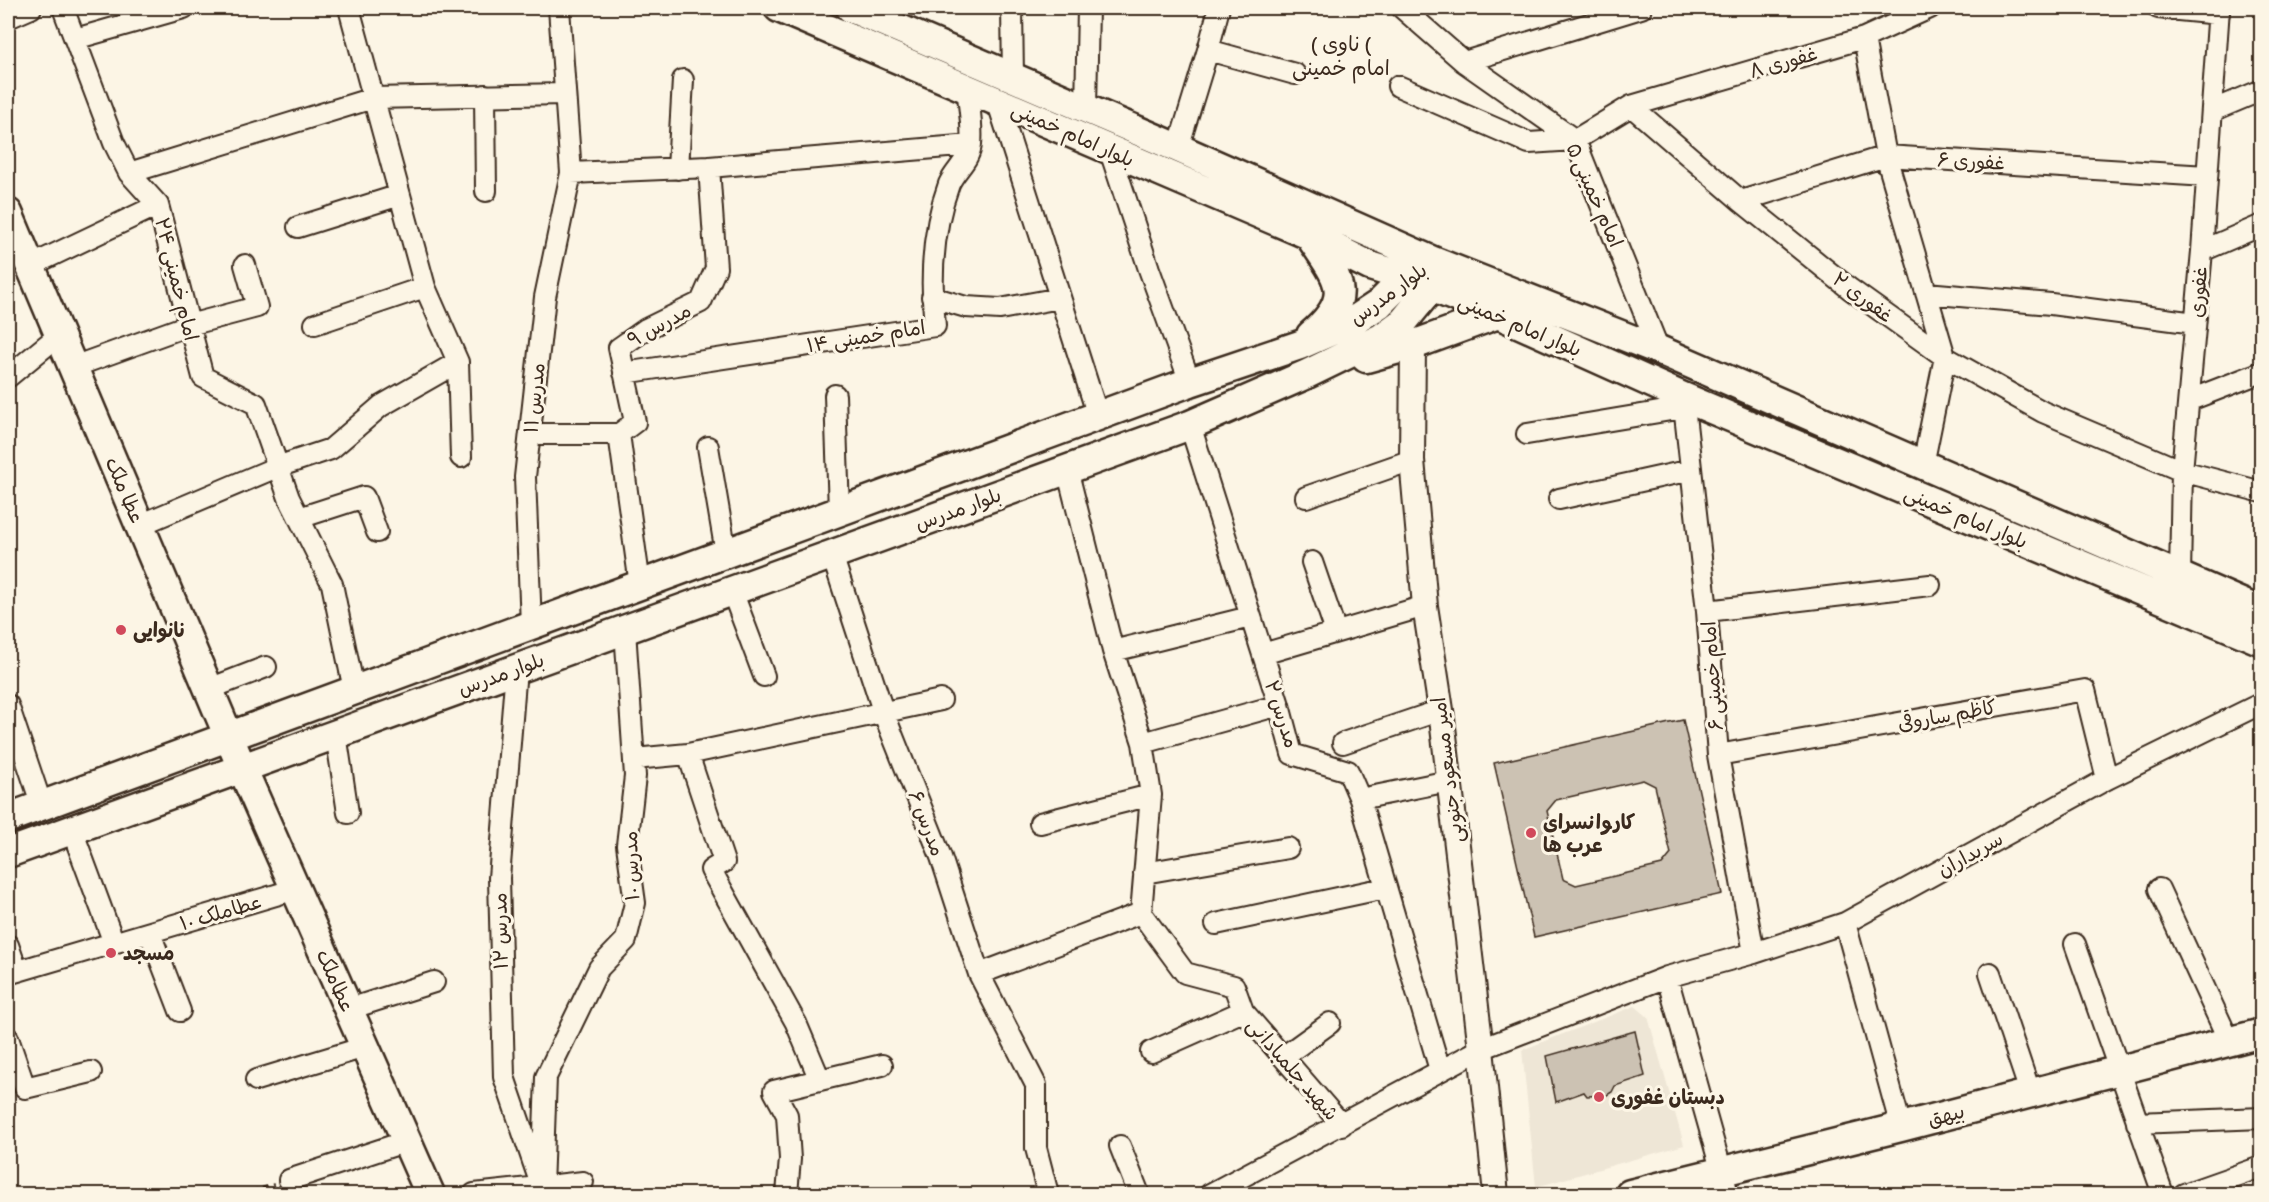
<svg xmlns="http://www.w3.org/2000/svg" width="2269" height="1202" font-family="Itim,'Playpen Sans Arabic',sans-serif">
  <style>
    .built { fill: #eee6d6 }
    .building { fill: #ccc2b3; stroke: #3b2a1e; stroke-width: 1.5; fill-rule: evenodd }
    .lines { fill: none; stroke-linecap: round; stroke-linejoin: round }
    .minor-casing { stroke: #3b2a1e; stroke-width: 24 }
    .tertiary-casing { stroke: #3b2a1e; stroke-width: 28 }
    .secondary-casing { stroke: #3b2a1e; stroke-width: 33 }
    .path { stroke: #3b2a1e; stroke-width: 4; stroke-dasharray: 6 4.5; stroke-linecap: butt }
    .minor { stroke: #fcf5e5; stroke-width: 20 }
    .tertiary { stroke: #fcf5e5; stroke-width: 24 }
    .secondary { stroke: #fcf5e5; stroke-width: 28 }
    .poi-dot { fill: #d1495b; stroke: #fcf5e5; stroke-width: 2 }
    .labels { text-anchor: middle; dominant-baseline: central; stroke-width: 6; stroke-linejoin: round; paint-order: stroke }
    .street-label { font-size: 20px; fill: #3b2a1e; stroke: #fcf5e5 }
    .poi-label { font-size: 20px; font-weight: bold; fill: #3b2a1e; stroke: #fcf5e5; text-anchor: start }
    .neighbourhood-label { font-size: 21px; fill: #3b2a1e; stroke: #fcf5e5 }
  </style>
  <rect width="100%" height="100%" fill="#fcf5e5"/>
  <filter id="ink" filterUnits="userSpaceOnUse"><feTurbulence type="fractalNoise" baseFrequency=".0167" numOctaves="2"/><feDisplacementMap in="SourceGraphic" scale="12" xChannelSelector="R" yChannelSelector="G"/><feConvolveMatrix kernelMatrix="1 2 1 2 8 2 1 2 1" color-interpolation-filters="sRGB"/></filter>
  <g filter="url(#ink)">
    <path class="built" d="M1635 1006 1648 1017 1684 1145 1536 1187 1522 1050Z"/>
    <path class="building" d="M1683 720 1722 894 1534 937 1494 763ZM1643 780 1655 786 1671 854 1662 865 1576 885 1563 879 1547 811 1556 800Z
      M1635 1031 1645 1076 1615 1086 1612 1092 1607 1095 1587 1096 1584 1092 1556 1102 1547 1056Z"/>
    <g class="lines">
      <g class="minor-casing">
        <path id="minor" d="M63 8 114 143 129 173 158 205 203 377 256 404 289 498 332 584 354 690
          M349 8 425 287 458 362 461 457
          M1012 8 1013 77
          M1402 8 1464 62 1575 140 1659 350
          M2158 8 2219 14
          M8 18 31 8
          M1864 38 1886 156 1945 357 1923 465
          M75 39 184 8
          M1208 50 1295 74
          M1464 62 1641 8
          M1398 86 1529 143 1575 140 1631 106 1741 201 1850 289 1945 357 2043 412 2182 471 2262 492
          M485 95 486 191
          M997 100 1098 416
          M1631 106 1864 38 1930 8
          M1086 108 1088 8
          M2212 111 2262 90
          M1178 148 1208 50 1219 8
          M1110 151 1149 269 1190 382
          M678 169 683 80
          M129 173 373 98 564 94
          M571 173 709 167 971 145
          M1741 201 1886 156 2207 176
          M298 227 400 195
          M2202 251 2262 225
          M30 266 158 205
          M1926 293 2051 304 2195 323
          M932 297 966 307 1000 309 1060 298
          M315 324 425 287
          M73 367 189 325 257 307 245 265
          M624 373 935 326C930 278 932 230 949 184 955 170 970 160 971 144 973 126 969 106 967 88
          M8 377 59 335
          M835 395 839 511
          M1683 397 1707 611 1718 755 1754 953
          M2190 400 2262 372
          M1190 425 1279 705 1292 754 1348 771 1360 799 1440 1070
          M530 434H619
          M1527 434 1683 408
          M708 447 726 553
          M1067 469 1113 651 1143 743 1151 795 1141 913 1185 973 1234 986 1243 1011 1342 1125
          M1306 497 1412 460
          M1559 499 1691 470
          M299 518 364 497 377 532
          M140 525 277 467 331 449 381 406 458 362
          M832 555 884 714 941 857 979 974 1036 1085V1148L1048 1194
          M1312 562 1336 632
          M2180 576 2182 471 2202 251 2219 8
          M640 585 619 434 635 422 619 348 646 329 701 302 716 268 709 167
          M732 591 764 676
          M1707 611 1930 585
          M531 625 525 477 545 297 571 173 559 8
          M1113 651 1250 617
          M1263 654 1425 606
          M516 669 499 878 504 1077 538 1176
          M209 689 266 667
          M8 705 42 806
          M336 734 348 813
          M1143 743 1279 705
          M1343 743 1441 710
          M688 754 724 862 711 870 796 1023 820 1080
          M1718 755 2085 690 2107 779
          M634 759 688 754 941 700
          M1360 799 1449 781
          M1040 823 1151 795
          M72 830 114 943
          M1144 873 1288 848
          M2159 889 2229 1041
          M1845 923 1901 1127
          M1216 924 1385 888
          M150 933 180 1011
          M2075 944 2163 1194
          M8 945 17 971
          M1990 973 2030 1092
          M8 974 296 889
          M979 974 1141 913
          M1667 977 1728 1194
          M349 1009 434 982
          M8 1038 25 1088 91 1072
          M1151 1052 1243 1011
          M1283 1057 1330 1023
          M256 1080 365 1047
          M2137 1123 2262 1118
          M1120 1146 1139 1194
          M289 1180 407 1141
          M542 1188 546 1077 599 968 626 940 635 903 627 845 635 776 625 630
          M474 1194 583 1182
          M787 1194 790 1159 787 1115 774 1091 882 1065
          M1210 1194 1481 1049 1667 977 1754 953 1845 923 2107 779 2262 703
          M2184 1194 2258 1168"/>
      </g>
      <g class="tertiary-casing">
        <path id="tertiary" d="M1413 345 1412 460 1425 606 1441 710 1481 1049 1496 1194"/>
      </g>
      <g class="secondary-casing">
        <path id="secondary" d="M779 8 1309 235 1370 266 1406 277 1498 314 1683 397 2262 641
          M851 8 1178 148 1433 261 1659 350 2262 612
          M8 213 242 768 430 1194
          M1311 238C1339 280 1356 296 1311 335
          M1366 358 1413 345 1498 314
          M8 818 1190 382 1300 345 1352 322 1379 304 1406 277 1419 270
          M8 853 1190 425 1307 374 1381 338 1403 322 1431 288 1433 261
          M1630 1194 1901 1127 2262 1033"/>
      </g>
      <path class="path" d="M255 1194V1191L274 1185"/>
      <use href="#minor" class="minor"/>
      <use href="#tertiary" class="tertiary"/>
      <use href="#secondary" class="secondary"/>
    </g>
  </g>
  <g class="poi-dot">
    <circle cx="121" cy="630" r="6"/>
    <circle cx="1531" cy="833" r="6"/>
    <circle cx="111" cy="953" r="6"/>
    <circle cx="1599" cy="1097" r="6"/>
  </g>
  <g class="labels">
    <g class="street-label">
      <text transform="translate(1783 62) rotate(-16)">غفوری ۸</text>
      <text transform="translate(1073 134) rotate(24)">بلوار امام خمینی</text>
      <text transform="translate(1971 161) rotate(3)">غفوری ۶</text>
      <text transform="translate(1595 195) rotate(66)">امام خمینی ۵</text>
      <text transform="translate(177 279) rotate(76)">امام خمینی ۲۴</text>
      <text transform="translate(2198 292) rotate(-85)">غفوری</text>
      <text transform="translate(1388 294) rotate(-36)">بلوار مدرس</text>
      <text transform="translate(1863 297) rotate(37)">غفوری ۲</text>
      <text transform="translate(659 325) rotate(-29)">مدرس ۹</text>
      <text transform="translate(1520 325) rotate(23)">بلوار امام خمینی</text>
      <text transform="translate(866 336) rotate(-9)">امام خمینی ۱۴</text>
      <text transform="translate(534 398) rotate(-84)">مدرس ۱۱</text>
      <text transform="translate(125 490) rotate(67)">عطا ملک</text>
      <text transform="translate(958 509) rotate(-20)">بلوار مدرس</text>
      <text transform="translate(1966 517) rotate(23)">بلوار امام خمینی</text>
      <text transform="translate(501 674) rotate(-20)">بلوار مدرس</text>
      <text transform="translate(1712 676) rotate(-94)">امام خمینی ۶</text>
      <text transform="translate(1282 714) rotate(72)">مدرس ۲</text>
      <text transform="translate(1947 715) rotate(-10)">کاظم ساروقی</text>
      <text transform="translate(1447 770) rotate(-97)">امیر مسعود جنوبی</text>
      <text transform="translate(927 823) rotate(69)">مدرس ۶</text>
      <text transform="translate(1970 854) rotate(-29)">سربداران</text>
      <text transform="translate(631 866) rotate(-92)">مدرس ۱۰</text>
      <text transform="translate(221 912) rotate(-16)">عطاملک ۱۰</text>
      <text transform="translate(500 931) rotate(-91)">مدرس ۱۲</text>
      <text transform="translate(336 981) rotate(66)">عطاملک</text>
      <text transform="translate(1293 1069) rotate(49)">شهید جلمبادانی</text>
      <text transform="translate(1946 1115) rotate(-15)">بیهق</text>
    </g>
    <g class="poi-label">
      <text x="133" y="630">نانوایی</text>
      <text x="1543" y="822">کاروانسرای<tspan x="1543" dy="23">عرب ها</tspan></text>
      <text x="123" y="953">مسجد</text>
      <text x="1611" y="1097">دبستان غفوری</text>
    </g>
    <g class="neighbourhood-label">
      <text x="1341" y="43">( ناوی (<tspan x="1341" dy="24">امام خمینی</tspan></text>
    </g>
  </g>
  <rect width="2269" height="1202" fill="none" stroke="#fcf5e5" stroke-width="30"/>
  <rect x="15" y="15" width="2239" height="1172" fill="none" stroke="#3b2a1e" stroke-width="2" filter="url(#ink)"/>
</svg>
